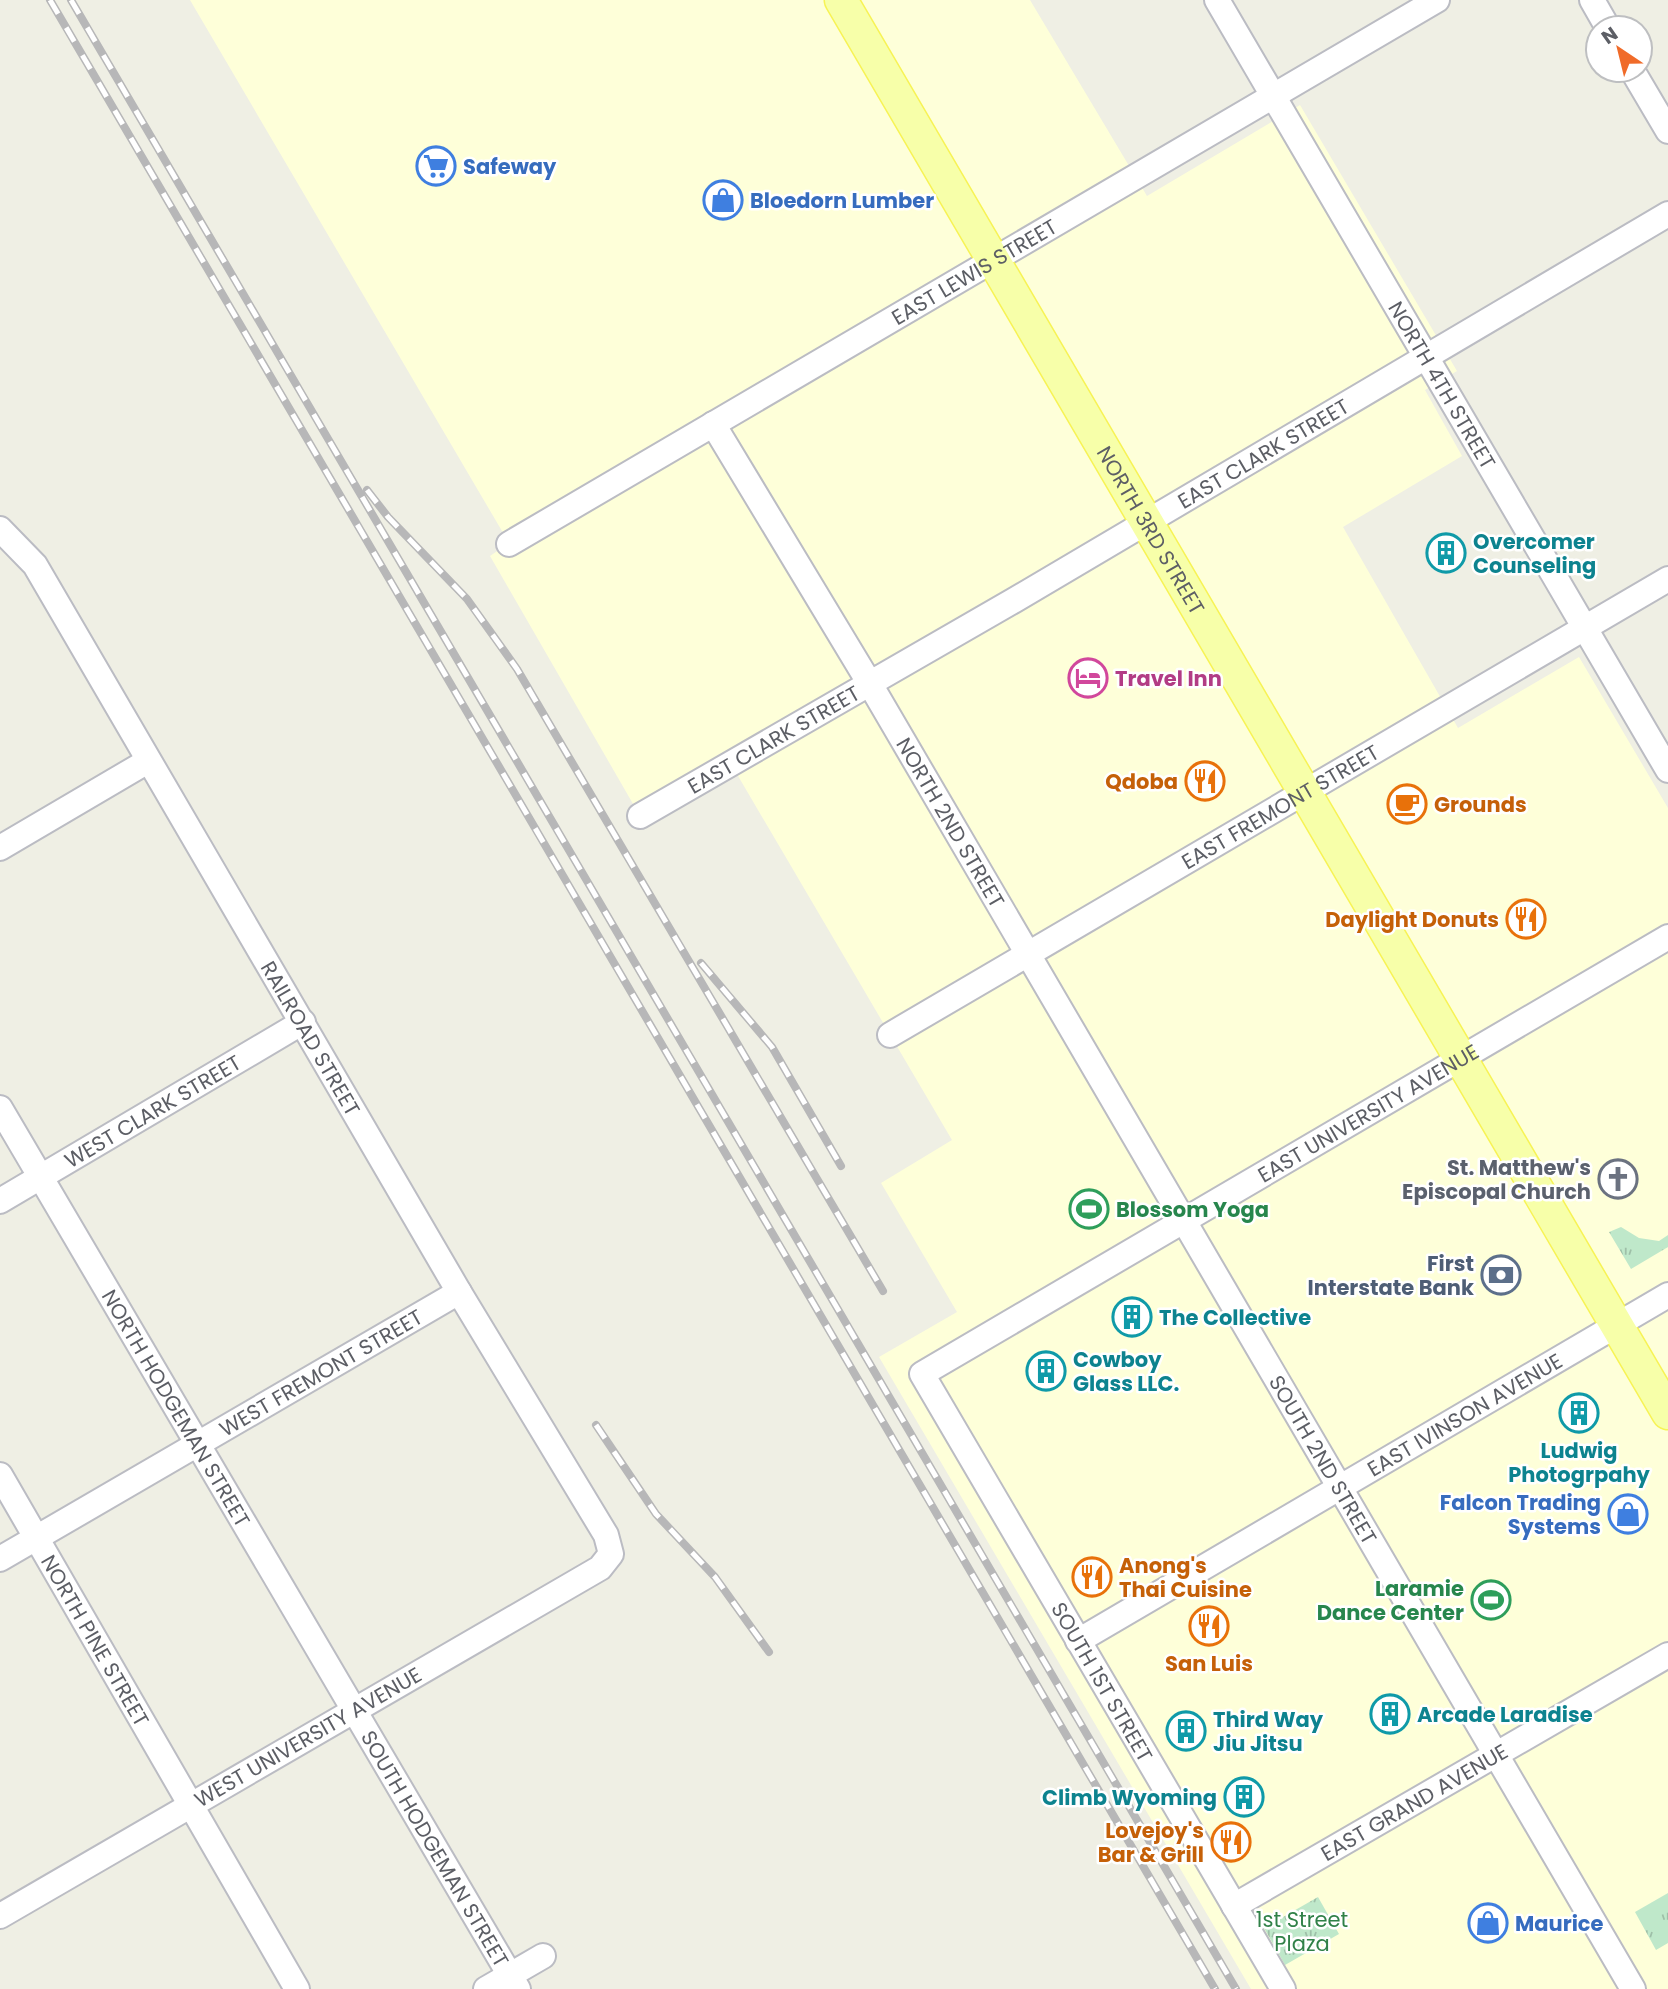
<svg xmlns="http://www.w3.org/2000/svg" width="1668" height="1989" font-family="Poppins,sans-serif">
  <style>
    .commercial { fill: #feffd9 }
    .grass { fill: url(#grass-tufts) }
    .lines { fill: none; stroke-linecap: round; stroke-linejoin: round }
    .minor-casing { stroke: #bbbcc3; stroke-width: 28 }
    .major-casing { stroke: #f7f355; stroke-width: 35 }
    .minor { stroke: #fff; stroke-width: 24 }
    .major { stroke: #f7ffa9; stroke-width: 32 }
    .rail-casing { stroke: #b7b7b8; stroke-width: 8 }
    .rail { stroke: #fff; stroke-width: 5; stroke-dasharray: 16; stroke-linecap: butt }
    .labels { text-anchor: middle; dominant-baseline: central; stroke-width: 5; stroke-linejoin: round; paint-order: stroke }
    .shop-label { font-size: 21px; font-weight: bold; fill: #366cbe; stroke: #fff; text-anchor: start }
    .street-label { font-size: 21px; fill: #5c5e65; stroke: #fff }
    .culture-label { font-size: 21px; font-weight: bold; fill: #0d838f; stroke: #fff; text-anchor: start }
    .hotel-label { font-size: 21px; font-weight: bold; fill: #b23c85; stroke: #fff; text-anchor: start }
    .food-label { font-size: 21px; font-weight: bold; fill: #c56008; stroke: #fff; text-anchor: end }
    .worship-label { font-size: 21px; font-weight: bold; fill: #5b616d; stroke: #fff; text-anchor: end }
    .leisure-label { font-size: 21px; font-weight: bold; fill: #27864d; stroke: #fff; text-anchor: start }
    .service-label { font-size: 21px; font-weight: bold; fill: #4e5e75; stroke: #fff; text-anchor: end }
    .park-label { font-size: 21px; fill: #308148; stroke: #fff }
  </style>
  <defs>
    <pattern id="grass-tufts" width="24" height="20" patternUnits="userSpaceOnUse" patternTransform="scale(1.75)"><rect width="24" height="20" fill="#bfe8ca"/><path d="M3 7l-1-3M5 7V3M7 7l1-3M15 17l-1-3M17 17v-4M19 17l1-3" fill="none" stroke="#9ebfa8"/></pattern>
  </defs>
  <rect width="100%" height="100%" fill="#efefe4"/>
  <path class="commercial" d="M190 0H1030L1147 196 1300 105 1457 371 1425 390 1462 456 1343 527 1458 728 1579 657 1668 808V1989H1251L879 1357 957 1312 881 1183 952 1140 731 764 640 816 490 556 509 543Z"/>
  <path class="grass" d="M1621 1227 1639 1238 1659 1241 1668 1235V1247L1631 1269 1609 1232Z
    M1668 1893V1943L1656 1950 1635 1912Z
    M1318 1897 1339 1934 1285 1965 1264 1928Z"/>
  <g class="lines">
    <g class="minor-casing">
      <g id="minor">
        <path id="s1" d="M1217 0 1668 770"/>
        <path d="M1592 0 1608 28"/>
        <path d="M1632 70 1668 131"/>
        <path id="s2" d="M713 424 870 684 1633 1989"/>
        <path id="s3" d="M0 529 35 565 459 1292 606 1535 611 1554 600 1568 0 1916"/>
        <path id="s4" d="M509 544 1437 0"/>
        <path id="s5" d="M640 816 1013 601 1668 214"/>
        <path d="M0 848 148 761"/>
        <path id="s6" d="M890 1035 1668 579"/>
        <path id="s7" d="M0 1108 518 1989"/>
        <path id="s8" d="M0 1201 303 1022"/>
        <path id="s9" d="M0 1475 297 1989"/>
        <path id="s10" d="M0 1559 459 1292"/>
        <path id="s11" d="M1078 1641 1668 1295"/>
        <path id="s12" d="M1234 1906 1668 1655"/>
        <path d="M486 1989 543 1956"/>
        <path id="s13" d="M1283 1989 922 1374 1668 937"/>
      </g>
    </g>
    <g class="major-casing">
      <g id="major">
        <path id="s14" d="M841 0 1668 1413"/>
      </g>
    </g>
    <use href="#minor" class="minor"/>
    <use href="#major" class="major"/>
    <g class="rail-casing">
      <path id="rail" d="M50 0 1215 1989
        M71 0 1236 1989
        M367 490 388 517 467 599 517 669 883 1291
        M701 963 772 1047 841 1166
        M596 1425 656 1514 715 1577 769 1652"/>
    </g>
    <use href="#rail" class="rail"/>
  </g>
  <defs>
    <g id="supermarket-ring" transform="scale(2.0125)"><circle r="9.5" fill="#fff" stroke="#3f7fe0" stroke-width="1.5"/><path d="M-6-5.5h2.5l.6 2H6L4.5 2H-2.5L-4.4-4H-6ZM-1.5 3.2a1.3 1.3 0 1 0 .1 0ZM3 3.2a1.3 1.3 0 1 0 .1 0Z" fill="#3f7fe0"/></g>
    <g id="shop-ring" transform="scale(2.0125)"><circle r="9.5" fill="#fff" stroke="#3f7fe0" stroke-width="1.5"/><path d="M-5-2.5h2.3a2.7 3.5 0 0 1 5.4 0H5L5.5 6h-11ZM-1.5-2.5h3a1.5 2.3 0 0 0-3 0Z" fill="#3f7fe0"/></g>
    <g id="building-ring" transform="scale(2.0125)"><circle r="9.5" fill="#fff" stroke="#0f9aa8" stroke-width="1.5"/><path d="M-4-6H4V6H1V3H-1V6H-4ZM-2.5-4.3h1.7v1.8h-1.7ZM.8-4.3h1.7v1.8H.8ZM-2.5-1h1.7V.8h-1.7ZM.8-1h1.7V.8H.8Z" fill="#0f9aa8"/></g>
    <g id="hotel-ring" transform="scale(2.0125)"><circle r="9.5" fill="#fff" stroke="#d1479c" stroke-width="1.5"/><path d="M-6-4.5h1.5V1H6V5H4.5V3h-9V5H-6ZM-4 0a1.8 1.8 0 1 1 3.6 0ZM.5 0V-2.5h3Q6-2.5 6 0Z" fill="#d1479c"/></g>
    <g id="restaurant-ring" transform="scale(2.0125)"><circle r="9.5" fill="#fff" stroke="#e8710a" stroke-width="1.5"/><path d="M-5-6h1v4h1v-4h1v4h1v-4h1v5L-1.5 .5V6h-2V.5L-5-1ZM5-6V6H3V1.5H1.5Q1.5-4 5-6Z" fill="#e8710a"/></g>
    <g id="cafe-ring" transform="scale(2.0125)"><circle r="9.5" fill="#fff" stroke="#e8710a" stroke-width="1.5"/><path d="M-5.5-4.5H6V0H3Q3 3.5 0 3.5H-2.5Q-5.5 3.5-5.5 0ZM3-3.2v2h1.7v-2ZM-6 4.5H4V6H-6Z" fill="#e8710a"/></g>
    <g id="church-ring" transform="scale(2.0125)"><circle r="9.5" fill="#fff" stroke="#6b7280" stroke-width="1.5"/><path d="M-1.2-6h2.4v3.5h3.3v2.4h-3.3V6h-2.4V-.1h-3.3v-2.4h3.3Z" fill="#6b7280"/></g>
    <g id="stadium-ring" transform="scale(2.0125)"><circle r="9.5" fill="#fff" stroke="#2e9e5b" stroke-width="1.5"/><path d="M0-5a6.5 5 0 1 0 0 10a6.5 5 0 1 0 0-10ZM-3.5-1.8h7v3.6h-7Z" fill="#2e9e5b"/></g>
    <g id="bank-ring" transform="scale(2.0125)"><circle r="9.5" fill="#fff" stroke="#5c6f8a" stroke-width="1.5"/><path d="M-6-4H6V4H-6ZM0-2.3a2.3 2.3 0 1 0 0 4.6a2.3 2.3 0 1 0 0-4.6Z" fill="#5c6f8a"/></g>
  </defs>
  <g fill-rule="evenodd">
    <use href="#supermarket-ring" x="436" y="166"/>
    <use href="#shop-ring" x="723" y="200"/>
    <use href="#building-ring" x="1446" y="553"/>
    <use href="#hotel-ring" x="1088" y="678"/>
    <use href="#restaurant-ring" x="1205" y="781"/>
    <use href="#cafe-ring" x="1407" y="804"/>
    <use href="#restaurant-ring" x="1526" y="919"/>
    <use href="#church-ring" x="1618" y="1179"/>
    <use href="#stadium-ring" x="1089" y="1209"/>
    <use href="#bank-ring" x="1501" y="1275"/>
    <use href="#building-ring" x="1132" y="1317"/>
    <use href="#building-ring" x="1046" y="1371"/>
    <use href="#building-ring" x="1579" y="1413"/>
    <use href="#shop-ring" x="1628" y="1514"/>
    <use href="#restaurant-ring" x="1092" y="1577"/>
    <use href="#stadium-ring" x="1491" y="1600"/>
    <use href="#restaurant-ring" x="1209" y="1626"/>
    <use href="#building-ring" x="1390" y="1714"/>
    <use href="#building-ring" x="1186" y="1731"/>
    <use href="#building-ring" x="1244" y="1797"/>
    <use href="#restaurant-ring" x="1231" y="1842"/>
    <use href="#shop-ring" x="1488" y="1923"/>
  </g>
  <g class="labels">
    <g class="shop-label">
      <text x="463" y="166">Safeway</text>
      <text x="750" y="200">Bloedorn Lumber</text>
      <text x="1601" y="1502" text-anchor="end">Falcon Trading<tspan x="1601" dy="24">Systems</tspan></text>
      <text x="1515" y="1923">Maurice</text>
    </g>
    <g class="street-label">
      <text stroke="none"><textPath href="#s4" startOffset="539">EAST LEWIS STREET</textPath></text>
      <text stroke="none"><textPath href="#s1" startOffset="446">NORTH 4TH STREET</textPath></text>
      <text stroke="none"><textPath href="#s5" startOffset="721">EAST CLARK STREET</textPath></text>
      <text stroke="none"><textPath href="#s14" startOffset="614">NORTH 3RD STREET</textPath></text>
      <text stroke="none"><textPath href="#s5" startOffset="154">EAST CLARK STREET</textPath></text>
      <text stroke="none"><textPath href="#s6" startOffset="452">EAST FREMONT STREET</textPath></text>
      <text stroke="none"><textPath href="#s2" startOffset="464">NORTH 2ND STREET</textPath></text>
      <text stroke="none"><textPath href="#s3" startOffset="598">RAILROAD STREET</textPath></text>
      <text stroke="none"><textPath href="#s8" startOffset="177">WEST CLARK STREET</textPath></text>
      <text stroke="none"><textPath href="#s13" startOffset="1230">EAST UNIVERSITY AVENUE</textPath></text>
      <text stroke="none"><textPath href="#s10" startOffset="371">WEST FREMONT STREET</textPath></text>
      <text stroke="none"><textPath href="#s7" startOffset="348">NORTH HODGEMAN STREET</textPath></text>
      <text stroke="none"><textPath href="#s11" startOffset="448">EAST IVINSON AVENUE</textPath></text>
      <text stroke="none"><textPath href="#s2" startOffset="1202">SOUTH 2ND STREET</textPath></text>
      <text stroke="none"><textPath href="#s9" startOffset="191">NORTH PINE STREET</textPath></text>
      <text transform="translate(1102 1682) rotate(60)">SOUTH 1ST STREET</text>
      <text transform="translate(308 1737) rotate(-30)">WEST UNIVERSITY AVENUE</text>
      <text stroke="none"><textPath href="#s12" startOffset="208">EAST GRAND AVENUE</textPath></text>
      <text stroke="none"><textPath href="#s7" startOffset="859">SOUTH HODGEMAN STREET</textPath></text>
    </g>
    <g class="culture-label">
      <text x="1473" y="541">Overcomer<tspan x="1473" dy="24">Counseling</tspan></text>
      <text x="1159" y="1317">The Collective</text>
      <text x="1073" y="1359">Cowboy<tspan x="1073" dy="24">Glass LLC.</tspan></text>
      <text x="1579" y="1450" text-anchor="middle">Ludwig<tspan x="1579" dy="24">Photogrpahy</tspan></text>
      <text x="1417" y="1714">Arcade Laradise</text>
      <text x="1213" y="1719">Third Way<tspan x="1213" dy="24">Jiu Jitsu</tspan></text>
      <text x="1217" y="1797" text-anchor="end">Climb Wyoming</text>
    </g>
    <g class="hotel-label">
      <text x="1115" y="678">Travel Inn</text>
    </g>
    <g class="food-label">
      <text x="1178" y="781">Qdoba</text>
      <text x="1434" y="804" text-anchor="start">Grounds</text>
      <text x="1499" y="919">Daylight Donuts</text>
      <text x="1119" y="1565" text-anchor="start">Anong's<tspan x="1119" dy="24">Thai Cuisine</tspan></text>
      <text x="1209" y="1663" text-anchor="middle">San Luis</text>
      <text x="1204" y="1830">Lovejoy's<tspan x="1204" dy="24">Bar &amp; Grill</tspan></text>
    </g>
    <g class="worship-label">
      <text x="1591" y="1167">St. Matthew's<tspan x="1591" dy="24">Episcopal Church</tspan></text>
    </g>
    <g class="leisure-label">
      <text x="1116" y="1209">Blossom Yoga</text>
      <text x="1464" y="1588" text-anchor="end">Laramie<tspan x="1464" dy="24">Dance Center</tspan></text>
    </g>
    <g class="service-label">
      <text x="1474" y="1263">First<tspan x="1474" dy="24">Interstate Bank</tspan></text>
    </g>
    <g class="park-label">
      <text x="1302" y="1919">1st Street<tspan x="1302" dy="24">Plaza</tspan></text>
    </g>
  </g>
  <g transform="translate(1619 49) rotate(325)"><circle r="33" fill="#ffffff" stroke="#bebfc1" stroke-width="2"/>
  <path d="M0-5L12 26L0 18L-12 26Z" fill="#f06b29"/>
  <text y="-10" font-size="19" font-weight="bold" text-anchor="middle" fill="#5c5e65">N</text>
  </g>
</svg>
